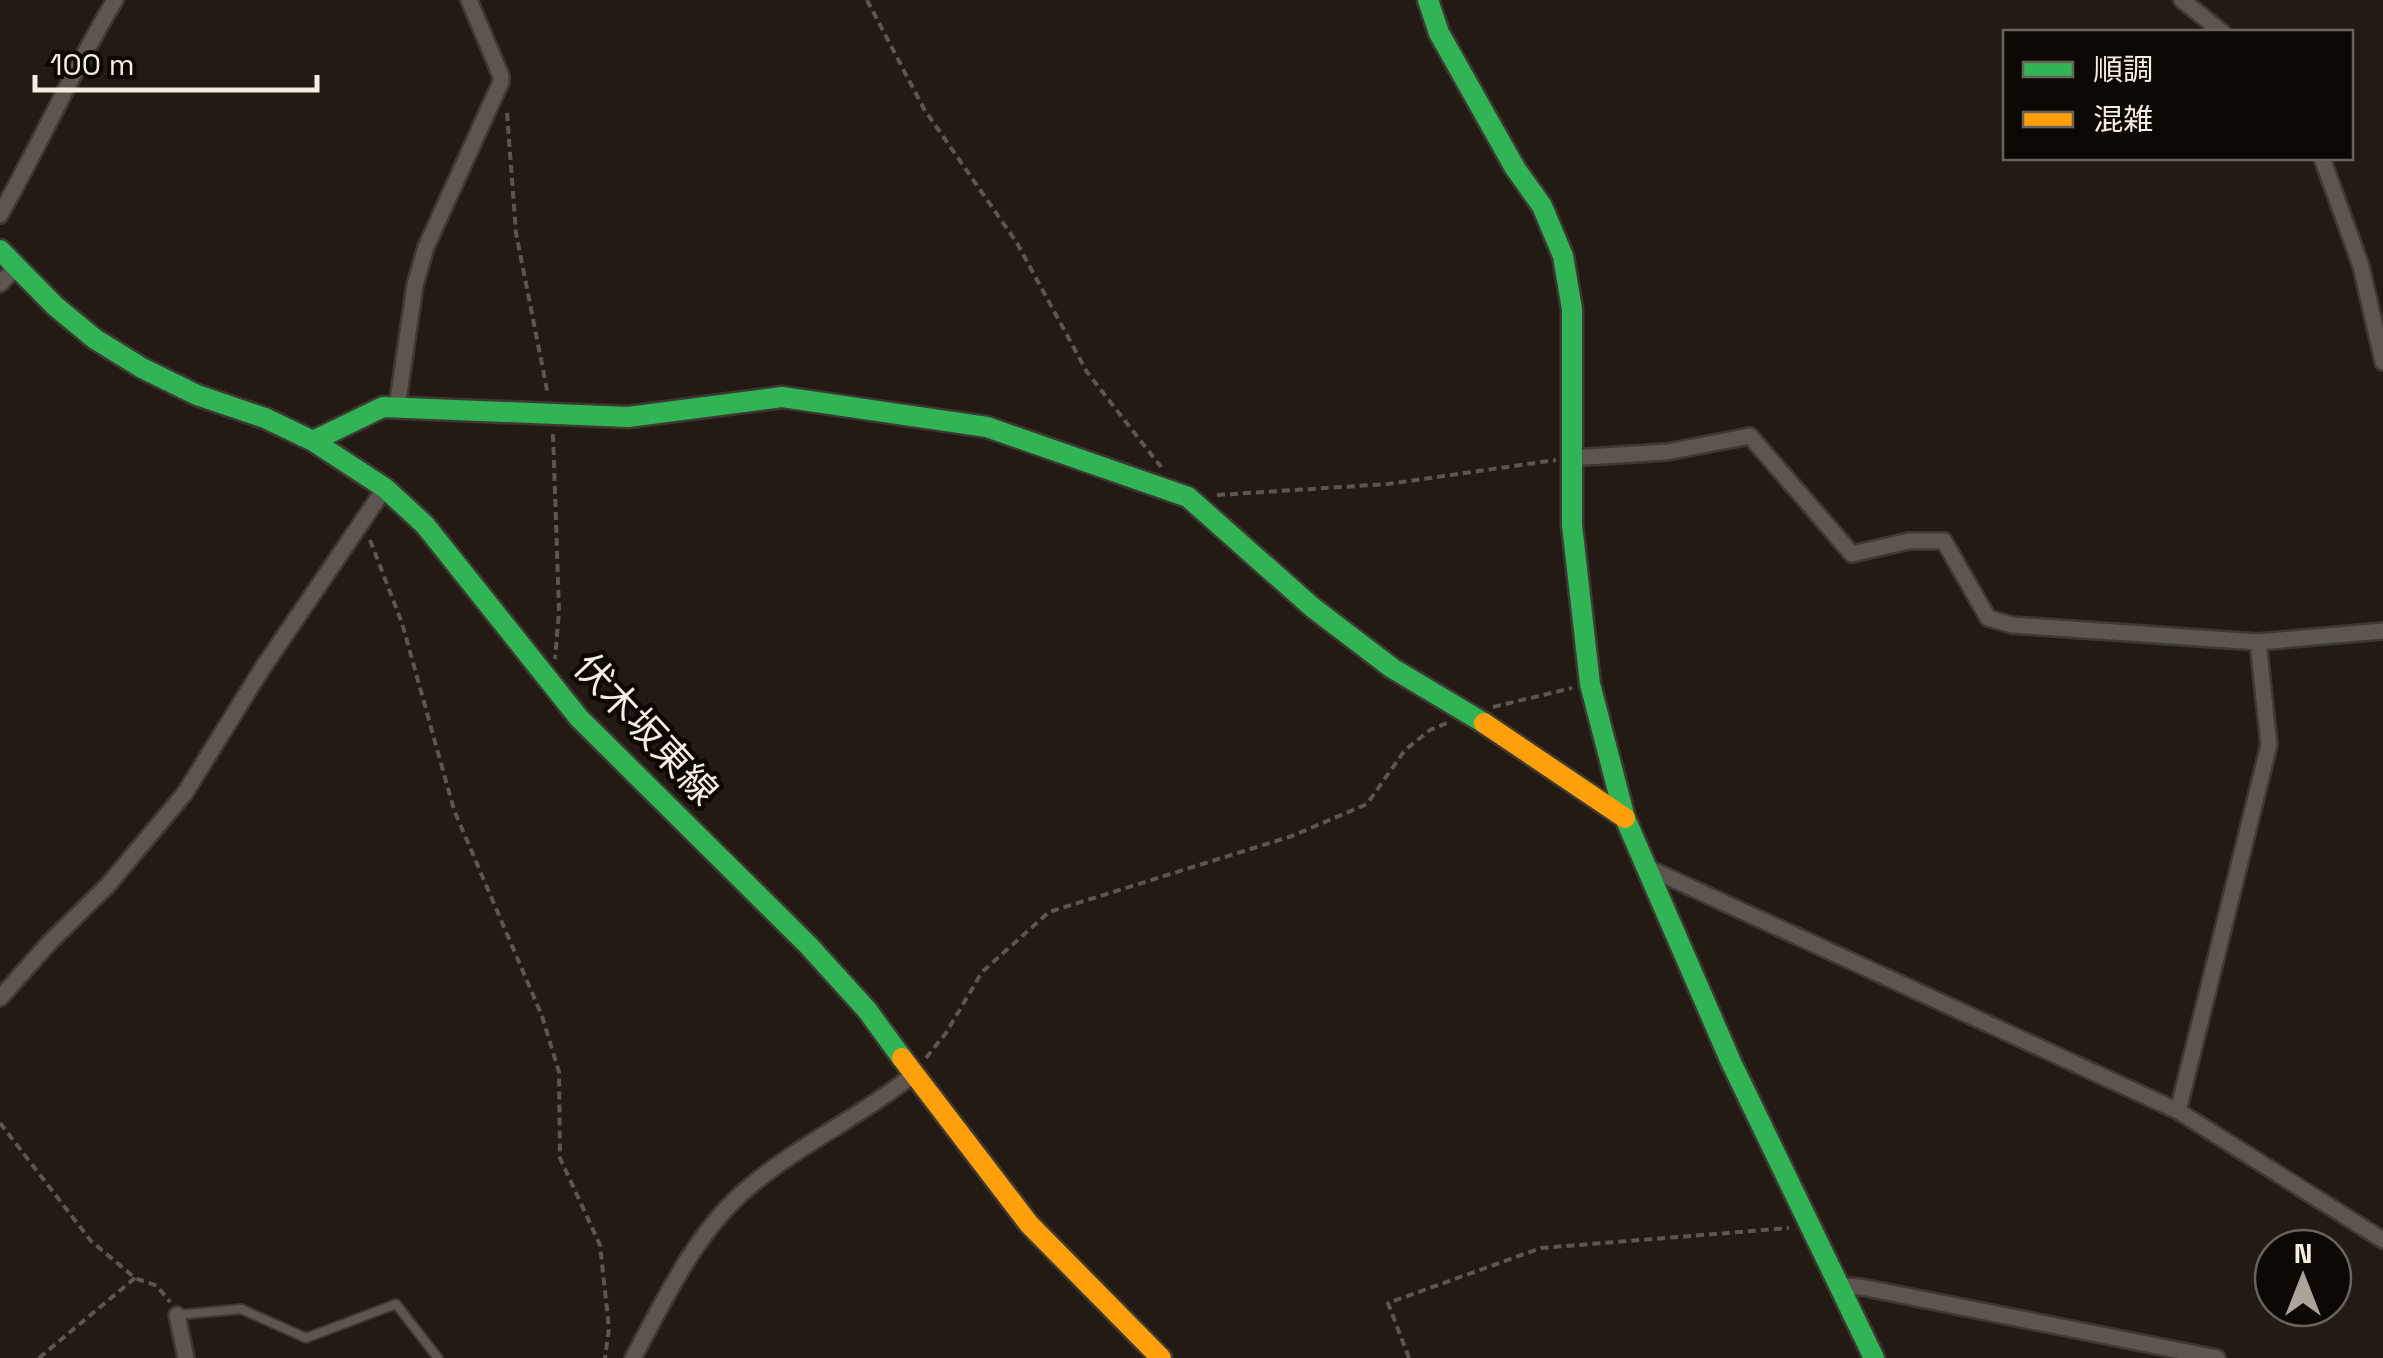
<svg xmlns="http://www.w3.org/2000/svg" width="2383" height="1358" font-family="'Space Grotesk','Noto Sans JP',sans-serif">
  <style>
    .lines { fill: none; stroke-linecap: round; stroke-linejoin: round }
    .lane-casing { stroke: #3e3833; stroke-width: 12 }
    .street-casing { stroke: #3e3833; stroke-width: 20 }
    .fast-casing { stroke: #3e3833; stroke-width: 25 }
    .slow-casing { stroke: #3e3833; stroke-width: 25 }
    .path { stroke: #5b564f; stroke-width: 4; stroke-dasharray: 8 5; stroke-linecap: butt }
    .lane { stroke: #5d5650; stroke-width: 8 }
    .street { stroke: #5d5650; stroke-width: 15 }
    .fast { stroke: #30b455; stroke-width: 20 }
    .slow { stroke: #ff9f0a; stroke-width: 20 }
    .labels { text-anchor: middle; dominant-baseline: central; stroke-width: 9; stroke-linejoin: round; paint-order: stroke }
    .street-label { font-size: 38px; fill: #f5ece2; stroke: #0d0803 }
  </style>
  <rect width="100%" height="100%" fill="#231b13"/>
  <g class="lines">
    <g class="lane-casing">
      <path id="lane" d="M177 1315 241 1309 306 1338 396 1304 438 1358"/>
    </g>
    <g class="street-casing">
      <path id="street" d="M2182 0 2222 32
        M2322 158 2361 266 2383 362
        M0 215C40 144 73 70 115 0
        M0 284 16 267
        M397 407 415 285 426 247 501 82V76L469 0
        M1570 458 1667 452 1750 436 1852 554 1909 541H1944L1988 618 2012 625 2258 642 2383 631
        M1646 867 2178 1111 2383 1240
        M0 998 49 943 108 885 185 793 262 669 385 488
        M2178 1111 2269 745 2258 642
        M1840 1286 1861 1287 2217 1358
        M177 1315 186 1358
        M633 1358C666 1298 695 1232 749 1187 800 1144 862 1116 914 1074"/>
    </g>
    <g class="fast-casing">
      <path id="fast" d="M1428 0 1439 33 1515 168 1542 206 1563 256 1572 309V525L1590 684 1625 818 1731 1062 1874 1358
        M0 250 55 306 95 339 142 368 197 395 265 418 313 441 385 488 425 525 579 718 808 945 867 1010 902 1058
        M313 441 383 407 628 417 782 397 987 427 1188 497 1312 607 1392 668 1484 723"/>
    </g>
    <g class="slow-casing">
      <path id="slow" d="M1484 723 1625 818
        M902 1058 1029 1224 1161 1358"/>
    </g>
    <path class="path" d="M867 0 924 109 1017 243 1087 372 1161 467
      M507 113 516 233 548 395
      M553 434 559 611 555 659
      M1217 495 1388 484 1556 460
      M370 540 402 623 454 810 542 1016 559 1072 560 1158 600 1245 609 1328 605 1358
      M1493 707 1572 688
      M926 1058 946 1033 982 972 1049 912 1292 836 1367 804 1405 750 1430 730 1447 723
      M0 1123 91 1241 135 1278 157 1286 170 1302
      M39 1358 135 1278
      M1409 1358 1388 1303 1541 1248 1789 1228"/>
    <use href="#lane" class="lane"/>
    <use href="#street" class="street"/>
    <use href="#fast" class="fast"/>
    <use href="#slow" class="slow"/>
  </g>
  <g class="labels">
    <g class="street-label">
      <text transform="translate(646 729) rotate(47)">伏木坂東線</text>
    </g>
  </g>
  <rect x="2003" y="30" width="350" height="130" fill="#0d0803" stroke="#6a635c" stroke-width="2.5"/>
  <rect x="2023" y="62" width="50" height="15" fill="#30b455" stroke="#6a635c" stroke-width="2.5"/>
  <text x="2093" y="80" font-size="30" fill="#f5ece2">順調</text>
  <rect x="2023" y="112" width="50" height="15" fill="#ff9f0a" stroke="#6a635c" stroke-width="2.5"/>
  <text x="2093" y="130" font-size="30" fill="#f5ece2">混雑</text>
  <g transform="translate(2303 1278)"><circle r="48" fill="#0d0803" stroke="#6a635c" stroke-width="2.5"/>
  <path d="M0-8L18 38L0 25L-18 38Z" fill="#aca39a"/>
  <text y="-15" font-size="28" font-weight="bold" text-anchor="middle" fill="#f5ece2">N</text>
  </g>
  <path d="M35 75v15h282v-15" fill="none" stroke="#f5ece2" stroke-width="5"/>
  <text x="50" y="75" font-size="30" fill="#f5ece2" stroke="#0d0803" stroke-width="8" paint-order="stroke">100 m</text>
</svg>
